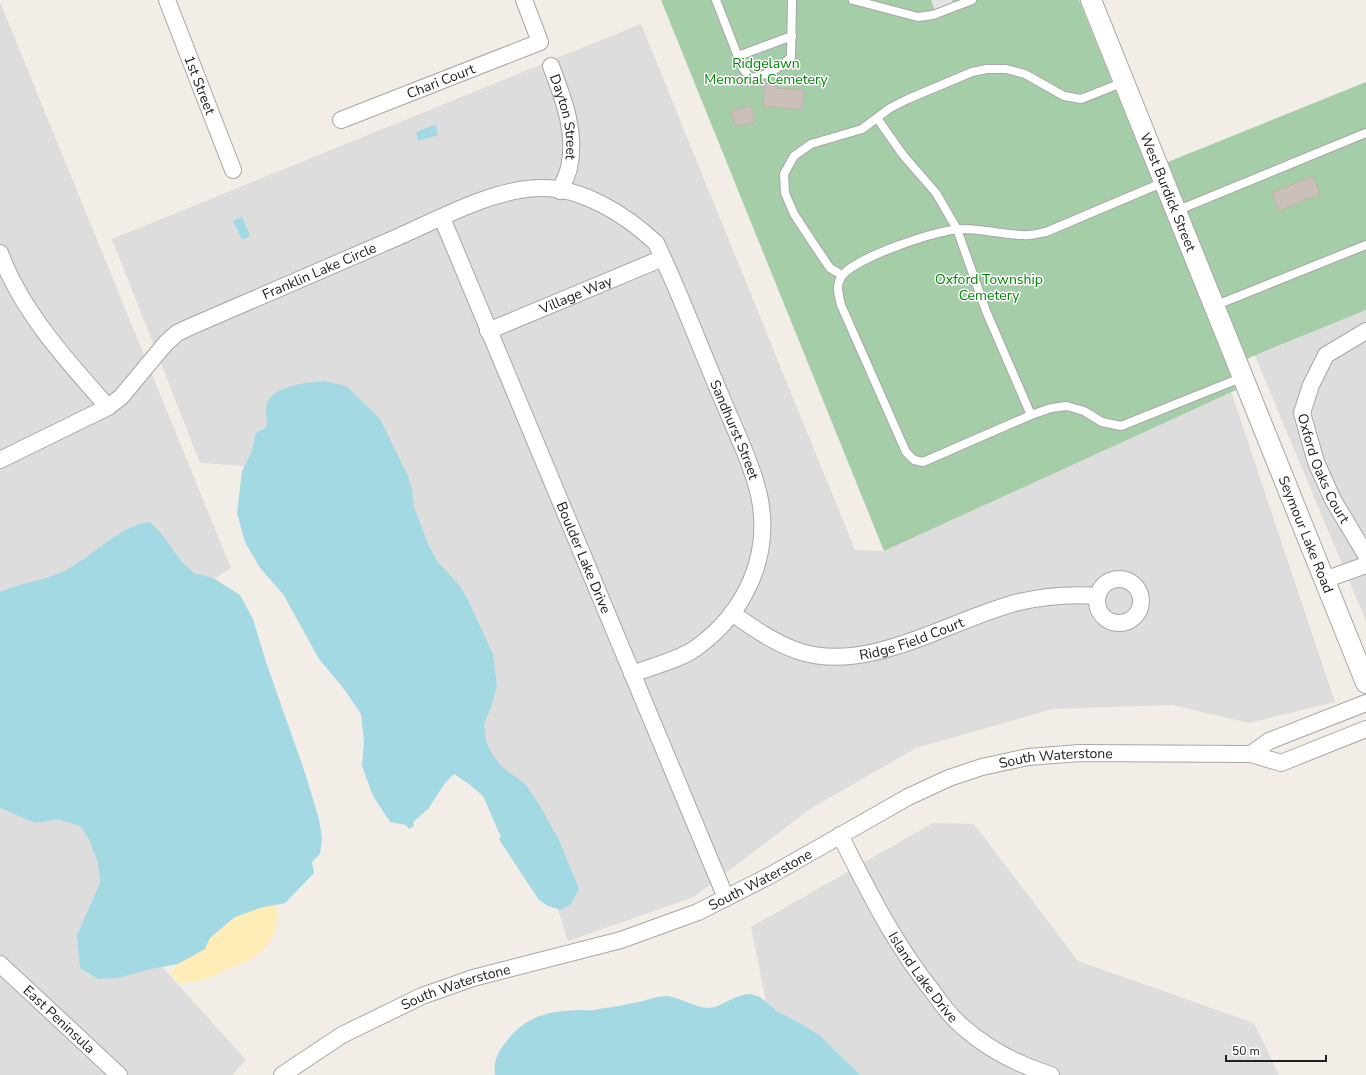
<svg xmlns="http://www.w3.org/2000/svg" width="1366" height="1075" font-family="'Nunito Sans',sans-serif">
  <style>
    .residential { fill: #dedddd }
    .sand { fill: #ffecb7 }
    .cemetery { fill: #a5cda8 }
    .parking { fill: #e4e4e4 }
    .water { fill: #a3d9e3 }
    .building { fill: #cabfb9; stroke: #c5b2a7 }
    .lines { fill: none; stroke-linecap: round; stroke-linejoin: round }
    .service-casing { stroke: #a7a7a7; stroke-width: 10 }
    .minor-casing { stroke: #a7a7a7; stroke-width: 18 }
    .tertiary-casing { stroke: #a7a7a7; stroke-width: 22 }
    .service { stroke: #fff; stroke-width: 8 }
    .minor { stroke: #fff; stroke-width: 16 }
    .tertiary { stroke: #fff; stroke-width: 20 }
    .labels { text-anchor: middle; dominant-baseline: central; stroke-width: 3; stroke-linejoin: round; paint-order: stroke }
    .park-label { font-size: 14px; fill: #028505; stroke: #fff }
    .street-label { font-size: 14px; fill: #202020; stroke: #fff }
  </style>
  <rect width="100%" height="100%" fill="#f2ede6"/>
  <path class="residential" d="M0 2 231 568 195 591 0 679Z
    M641 24 855 550 884 551 1231 391 1335 702 1249 723 1172 705 1053 709 916 748 810 809 694 897 568 941 542 859 316 471 200 463 112 239Z
    M1366 310V621L1255 356Z
    M120 726 136 938 246 1060 232 1075H0V731Z
    M933 823 974 824 1078 961 1254 1023 1279 1075H532L774 1042 751 927Z"/>
  <path class="sand" d="M276 905C283 938 260 960 230 968 225 969 221 973 216 975 206 979 191 983 180 983L170 974 178 964 205 949 210 938 235 917 260 908Z"/>
  <path class="cemetery" d="M661 0H1079L1148 170 1366 82V310L1227 367 1236 390 884 551Z"/>
  <path class="parking" d="M931 0H952L955 7 936 14Z"/>
  <path class="water" d="M434 125H436L438 135 418 141 416 132Z
    M242 217 250 236 242 240 233 221Z
    M324 381 346 386 380 419 407 474 412 489 414 507 428 544 437 561 460 586 468 600 493 654 497 686 491 707 484 724 486 741 492 754 501 766 526 785 540 806 559 840 579 889 571 904 561 910 548 906 539 900 502 844 499 839 501 837 483 796 469 784 454 774 445 783 428 809 413 822 414 826 409 829 406 825 390 822 373 796 362 766 364 742 361 714 344 689 319 659 283 594 260 568 245 542 237 513 242 471 252 451 255 436 257 432 266 428C269 420 264 411 267 403 274 385 308 383 324 381Z
    M150 522 160 532 182 562 194 573 213 578 240 595 253 619 266 662 305 773 319 819 322 838 320 854 312 862 314 873 285 903 260 908 235 917 210 938 205 949 178 964 151 969 118 978 98 979 80 968 77 935 100 883 98 863 89 839 80 826 58 819 36 823 0 808V592C20 583 43 581 62 572 93 558 115 527 150 522Z
    M751 994 760 997 778 1012 807 1027 820 1036 860 1075H495C493 1061 498 1052 506 1042 526 1015 549 1011 581 1010 587 1010 593 1011 599 1009 612 1007 625 1005 638 1002 649 1000 656 996 667 996 679 997 693 1007 708 1008 722 1008 733 994 751 994Z"/>
  <path class="building" d="M765 83 776 85V88L804 90 802 110 763 106Z
    M751 106 755 122 735 126 732 111Z
    M1313 176 1320 194 1279 211 1272 193Z"/>
  <g class="lines">
    <g class="service-casing">
      <path id="service" d="M716 0 742 67 750 78C767 76 779 69 791 57L792 0
        M853 0 918 17 933 15 972 0
        M738 56 792 36
        M877 118 903 155 936 193 957 229 986 311 1031 415
        M1164 182 1046 232C1039 233 1031 236 1024 235 1004 235 984 229 963 229 941 228 854 258 842 276 835 285 839 296 841 305L906 452 914 460 923 462 1031 415 1051 408 1067 406 1084 411 1102 422 1121 426 1243 377
        M1176 211 1366 133
        M842 275 830 268 815 246 794 214 785 193 784 174 794 156 811 144 862 129 890 108 908 99 972 72 987 69H1006L1025 74 1064 96 1081 99 1124 82
        M1214 306 1366 245"/>
    </g>
    <g class="minor-casing">
      <g id="minor">
        <path id="s1" d="M167 0 233 170"/>
        <path id="s2" d="M551 66C563 98 577 132 569 168 567 176 563 183 560 191"/>
        <path id="s3" d="M341 120 540 42 524 0"/>
        <path id="s4" d="M442 218 726 898"/>
        <path d="M0 253C22 312 67 361 108 407"/>
        <path id="s5" d="M488 331 663 258"/>
        <path id="s6" d="M1366 331 1326 355 1311 385 1302 413 1316 462 1333 500 1366 555"/>
        <path id="s7" d="M0 460 108 407 121 397 166 343 177 333 192 326C261 296 330 266 398 237 441 218 491 190 538 188 581 186 626 215 656 243 680 293 699 345 721 396 734 428 751 461 759 495 772 555 746 612 696 648 679 660 653 666 632 674"/>
        <circle cx="1119" cy="601" r="22"/>
        <path d="M1324 580 1366 565"/>
        <path id="s8" d="M732 613C753 628 773 642 798 651 869 675 951 619 1019 602 1045 596 1072 594 1098 596"/>
        <path d="M1251 754 1269 741 1366 703"/>
        <path id="s9" d="M840 835C868 890 894 944 933 992 942 1005 951 1017 963 1027 988 1049 1019 1065 1051 1075"/>
        <path id="s10" d="M0 964 119 1075"/>
        <path id="s11" d="M282 1075 342 1035 422 996 473 978 621 940 698 912 771 875 908 797 949 778 982 767 1028 757 1080 753 1251 754 1281 763 1366 729"/>
      </g>
    </g>
    <g class="tertiary-casing">
      <g id="tertiary">
        <path id="s12" d="M1091 0 1366 683"/>
      </g>
    </g>
    <use href="#service" class="service"/>
    <use href="#minor" class="minor"/>
    <use href="#tertiary" class="tertiary"/>
  </g>
  <g class="labels">
    <g class="park-label">
      <text x="766" y="63">Ridgelawn<tspan x="766" dy="16">Memorial Cemetery</tspan></text>
      <text x="989" y="279">Oxford Township<tspan x="989" dy="16">Cemetery</tspan></text>
    </g>
    <g class="street-label">
      <text stroke="none"><textPath href="#s3" startOffset="107">Chari Court</textPath></text>
      <text stroke="none"><textPath href="#s1" startOffset="91">1st Street</textPath></text>
      <text stroke="none"><textPath href="#s2" startOffset="53">Dayton Street</textPath></text>
      <text stroke="none"><textPath href="#s12" startOffset="207">West Burdick Street</textPath></text>
      <text stroke="none"><textPath href="#s7" startOffset="377">Franklin Lake Circle</textPath></text>
      <text stroke="none"><textPath href="#s5" startOffset="95">Village Way</textPath></text>
      <text stroke="none"><textPath href="#s7" startOffset="948">Sandhurst Street</textPath></text>
      <text stroke="none"><textPath href="#s6" startOffset="169">Oxford Oaks Court</textPath></text>
      <text stroke="none"><textPath href="#s12" startOffset="576">Seymour Lake Road</textPath></text>
      <text stroke="none"><textPath href="#s4" startOffset="368">Boulder Lake Drive</textPath></text>
      <text stroke="none"><textPath href="#s8" startOffset="193">Ridge Field Court</textPath></text>
      <text stroke="none"><textPath href="#s11" startOffset="844">South Waterstone</textPath></text>
      <text stroke="none"><textPath href="#s11" startOffset="520">South Waterstone</textPath></text>
      <text stroke="none"><textPath href="#s9" startOffset="165">Island Lake Drive</textPath></text>
      <text stroke="none"><textPath href="#s11" startOffset="196">South Waterstone</textPath></text>
      <text stroke="none"><textPath href="#s10" startOffset="81">East Peninsula</textPath></text>
    </g>
  </g>
  <path d="M1226 1055v6h100v-6" fill="none" stroke="#202020" stroke-width="2"/>
  <text x="1232" y="1055" font-size="12" fill="#202020" stroke="#ffffff" stroke-width="3" paint-order="stroke">50 m</text>
</svg>
